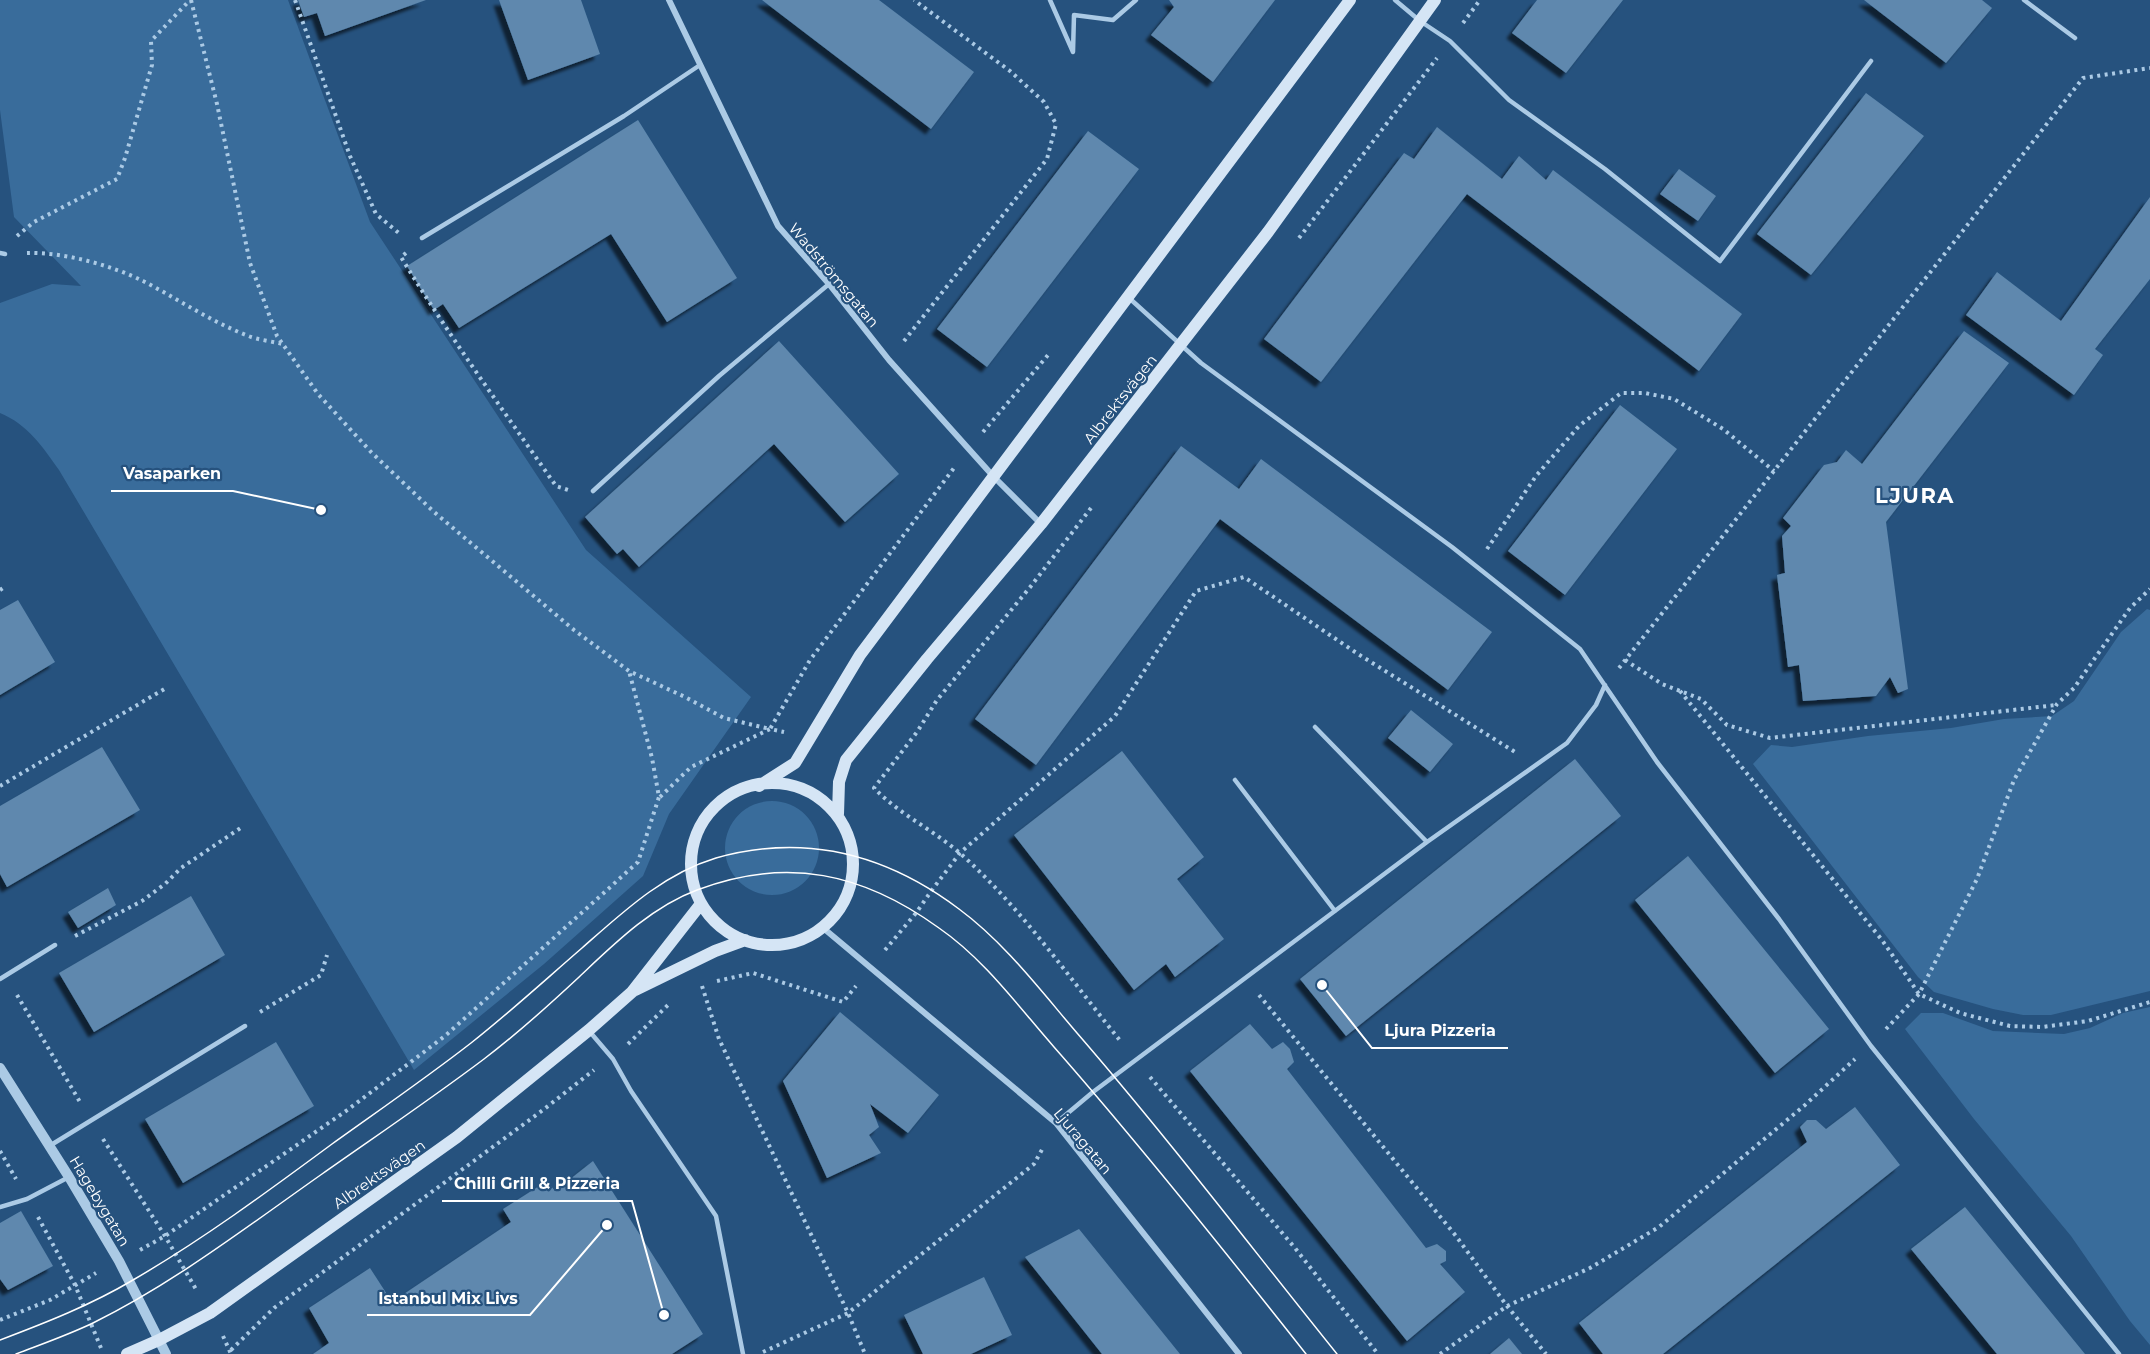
<svg xmlns="http://www.w3.org/2000/svg" width="2150" height="1354" font-family="Montserrat,sans-serif">
  <style>
    .green { fill: #396c9b }
    .building { fill: #5e88ae; filter: url(#shadow) }
    .lines { fill: none; stroke-linecap: round; stroke-linejoin: round }
    .path { stroke: #abcae5; stroke-width: 4; stroke-dasharray: 3 4.5; stroke-linecap: butt }
    .service { stroke: #abcae5; stroke-width: 4.5 }
    .minor { stroke: #abcae5; stroke-width: 6 }
    .tertiary { stroke: #abcae5; stroke-width: 10 }
    .secondary { stroke: #d5e5f5; stroke-width: 12 }
    .tram { stroke: #fff; stroke-width: 1.5 }
    .labels { text-anchor: middle; dominant-baseline: central; stroke-width: 4.5; stroke-linejoin: round; paint-order: stroke }
    .street-label { font-size: 15px; fill: #fff; stroke: #26527e }
    .district-label { font-size: 21px; font-weight: bold; letter-spacing: 1.5px; fill: #fff; stroke: #26527e }
    .leader { fill: none; stroke: #fff; stroke-width: 2 }
    .callout-dot { fill: #fff; stroke: #26527e; stroke-width: 2 }
    .callout-label { font-size: 16px; text-anchor: middle; font-weight: bold; fill: #fff; stroke: #26527e; stroke-width: 4.5; stroke-linejoin: round; paint-order: stroke }
  </style>
  <defs>
    <filter id="shadow"><feDropShadow dx="-5.5" dy="5.5" stdDeviation="1.5" flood-color="#0009"/></filter>
  </defs>
  <rect width="100%" height="100%" fill="#26527e"/>
  <path class="green" d="M0 0H288L370 222 586 550 751 697 669 814 643 876 544 964 414 1070 59 470C43 447 27 424 0 413V303L52 284 81 286 14 217 0 110Z
    M2147 609 2150 610V991L2051 1015H2023L1993 1009 1934 992 1918 977 1753 764 1771 745 1792 747 1868 736 1951 728 2004 719 2052 716 2074 701 2121 632Z
    M725 848a47 47 0 1 1 94 0a47 47 0 1 1-94 0Z
    M2150 1007V1345L2130 1321 2071 1236 1974 1119 1905 1029 1921 1013H1943L1993 1031 2064 1034 2090 1028 2123 1013Z"/>
  <path class="building" d="M298 0H426L325 36 317 13 304 17Z
    M499 0H581L600 54 528 80Z
    M762 0H879L974 72 931 129Z
    M1169 0H1275L1213 82 1151 35 1174 7Z
    M1537 0H1623L1566 73 1512 33Z
    M1864 0H1982L1992 8 1946 63Z
    M1866 93 1924 136 1811 275 1757 234Z
    M638 120 737 278 667 322 611 234 459 328 443 304 434 310 407 266Z
    M1437 127 1502 179 1519 156 1546 180 1553 170 1742 314 1699 371 1467 194 1321 382 1264 339 1404 153 1414 159Z
    M1088 131 1139 169 987 367 937 329Z
    M1679 169 1716 196 1698 221 1660 194Z
    M2150 197V279L2095 349 2103 355 2074 395 1966 315 1997 272 2061 321Z
    M1964 331 2009 363 1886 522 1908 689 1898 693 1890 677 1876 696 1803 701 1799 665 1788 667 1777 575 1785 573 1782 536 1791 526 1783 518 1824 465 1837 462 1846 450 1862 464Z
    M779 341 899 474 845 522 774 444 639 567 623 549 617 554 585 517Z
    M1620 405 1677 449 1565 595 1508 551Z
    M1181 446 1239 489 1261 459 1492 632 1448 690 1220 519 1036 765 975 719Z
    M18 600 55 662 0 695V610Z
    M1411 710 1453 744 1430 772 1388 738Z
    M102 747 140 810 7 887 0 874V806Z
    M1122 751 1204 857 1177 879 1224 939 1175 977 1166 964 1134 990 1014 835Z
    M1575 759 1621 816 1346 1036 1300 979Z
    M1688 856 1829 1029 1775 1073 1635 900Z
    M108 888 116 905 78 928 68 912Z
    M191 896 225 955 94 1032 59 973Z
    M840 1012 939 1095 908 1133 870 1104 879 1127 869 1135 881 1153 827 1178 783 1081Z
    M1250 1024 1272 1049 1283 1042 1290 1049 1294 1062 1287 1069 1426 1248 1437 1244 1446 1251V1261L1440 1264 1465 1292 1407 1341 1190 1071Z
    M276 1042 314 1106 183 1183 145 1119Z
    M1855 1107 1900 1165 1663 1354H1603L1579 1323 1807 1142 1800 1127 1807 1120H1816L1826 1129Z
    M593 1161 703 1334 672 1354H313L329 1343 309 1308 370 1268 392 1302 511 1222 503 1209 547 1181 555 1191Z
    M1965 1207 2085 1354H1997L1911 1249Z
    M21 1211 53 1266 8 1290 0 1279V1223Z
    M1079 1229 1180 1354H1102L1025 1257Z
    M984 1277 1012 1335 971 1354H923L904 1315Z
    M1509 1338 1522 1354H1490Z"/>
  <g class="lines">
    <path class="path" d="M191 0 217 104 250 263 277 336 318 394 371 452 434 512 574 630 629 671 685 697 724 718 770 729 810 660 954 468
      M295 0 350 156 376 214 400 234
      M1463 23 1480 0
      M17 236 34 222 117 179 125 158 152 65 151 41 190 0
      M1299 238 1437 58
      M27 253C63 252 111 265 143 281 178 299 210 321 246 335 257 340 271 341 282 344
      M406 253 401 257C449 336 503 410 556 486L571 491
      M904 341 1047 159 1056 124 1044 102 1010 71 914 0
      M983 432 1048 355
      M1091 508 1031 586 937 700 917 732 874 788C900 815 934 830 962 855 1022 909 1071 980 1122 1043
      M1487 549 1536 476 1579 426 1621 393H1645L1674 399 1723 429 1774 471
      M0 590 6 586
      M1625 660 1662 684 1701 699 1727 725 1770 738 2056 705
      M1619 668 2083 78 2150 68
      M1680 691 1882 940 1919 994 1960 1013 2010 1026 2042 1027 2088 1021 2150 1002
      M0 786 166 688
      M660 797 691 767 770 729 784 732
      M75 936 142 901 165 884 181 868 242 827
      M885 950 916 913 932 890 960 853 1115 716 1196 591 1244 577 1358 654 1515 752
      M717 981 753 973 843 1002 856 986
      M702 986 719 1039 848 1313 865 1354
      M17 995 80 1102
      M1259 995 1456 1236 1507 1306 1546 1354
      M260 1012 321 975 327 955
      M1886 1029 1919 994 1977 879 2014 780 2057 704 2074 688 2130 608 2150 589
      M628 1044 668 1005
      M1150 1077 1295 1248 1378 1354
      M103 1139 165 1236 197 1291
      M0 1151 16 1179
      M38 1217 75 1285 101 1348
      M140 1250 165 1236 346 1111 445 1036 638 862 659 797 652 758 629 671
      M0 1320 50 1300 96 1273
      M223 1336 231 1354
      M231 1350 274 1308 543 1110 594 1070
      M763 1352 848 1313 1034 1164 1044 1146
      M1440 1354 1507 1306 1590 1268 1659 1227 1805 1105 1855 1059"/>
    <path class="service" d="M1050 0 1073 52 1074 15 1113 20 1136 0
      M1395 0 1420 21 1450 41 1509 100 1605 169 1720 261 1871 61
      M2024 0 2075 38
      M422 238 624 116 700 65
      M0 253 5 254
      M1128 297 1201 363 1452 547 1580 649 1657 762 1779 919 1871 1046 2119 1354
      M593 491 719 376 829 284
      M1315 727 1427 842
      M1235 780 1335 911
      M0 979 55 945
      M590 1032 613 1059 631 1091 716 1216 743 1354
      M1056 1123 1093 1092 1427 842 1567 743 1596 705 1605 685
      M51 1145 245 1026
      M0 1207 27 1199 69 1177"/>
    <path class="minor" d="M669 0 778 226 829 284 889 360 993 476 1041 524
      M822 927 1056 1123 1239 1354"/>
    <path class="tertiary" d="M0 1068 69 1177 119 1261 166 1354"/>
    <path class="secondary" d="M691 864a81 81 0 1 1 162 0a81 81 0 1 1-162 0Z
      M759 786 795 763 860 655 1350 0
      M838 814 839 782 846 760 927 659 1041 524 1268 232 1435 0
      M635 990 715 951 745 940
      M127 1354 159 1340 210 1313 457 1137 589 1030 632 992 700 905"/>
    <path class="tram" d="M0 1340C45 1323 91 1305 133 1280 202 1240 267 1192 332 1144 378 1111 426 1078 471 1043 509 1013 545 980 582 948 623 912 663 874 716 858 805 833 886 854 959 909 1004 942 1041 991 1077 1033 1167 1137 1251 1247 1337 1354
      M16 1354C42 1344 68 1335 93 1323 174 1283 248 1226 322 1174 376 1136 431 1099 484 1059 517 1034 548 1006 578 978 613 945 651 907 697 890 787 856 863 873 939 928 984 959 1018 1006 1054 1047 1141 1146 1224 1250 1306 1354"/>
  </g>
  <g class="labels">
    <g class="street-label">
      <text transform="translate(834 275) rotate(50)">Wadströmsgatan</text>
      <text transform="translate(1120 399) rotate(-52)">Albrektsvägen</text>
      <text transform="translate(1083 1141) rotate(50)">Ljuragatan</text>
      <text transform="translate(379 1174) rotate(-35)">Albrektsvägen</text>
      <text transform="translate(100 1201) rotate(59)">Hagebygatan</text>
    </g>
    <g class="district-label">
      <text x="1915" y="495">LJURA</text>
    </g>
  </g>
  <path class="leader" d="M321 510L233 491H111M1322 985L1372 1048H1508M664 1315L632 1201H442M607 1225L530 1315H367"/>
  <g class="callout-dot">
    <circle cx="321" cy="510" r="6"/>
    <circle cx="1322" cy="985" r="6"/>
    <circle cx="664" cy="1315" r="6"/>
    <circle cx="607" cy="1225" r="6"/>
  </g>
  <g class="callout-label">
    <text x="172" y="479">Vasaparken</text>
    <text x="1440" y="1036">Ljura Pizzeria</text>
    <text x="537" y="1189">Chilli Grill &amp; Pizzeria</text>
    <text x="448" y="1304">Istanbul Mix Livs</text>
  </g>
</svg>
